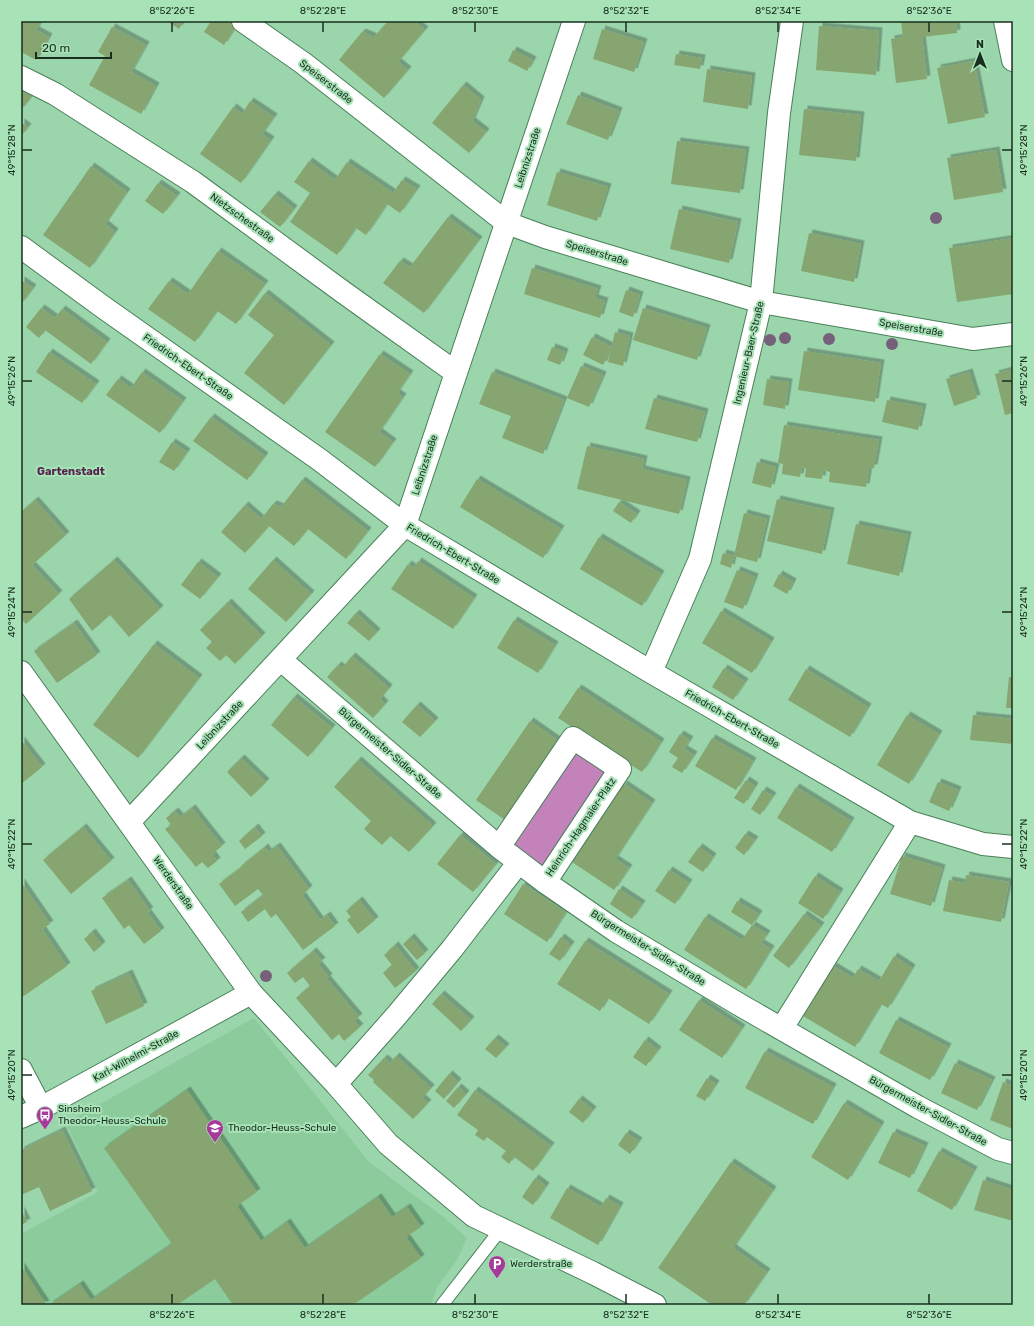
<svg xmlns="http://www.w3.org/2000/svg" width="1034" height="1326" font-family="Rubik,sans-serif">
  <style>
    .built { fill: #8bcb9c }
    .green { fill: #c382b9 }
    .building { fill: #86a56f; filter: url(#shadow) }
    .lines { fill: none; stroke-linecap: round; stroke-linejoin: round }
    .service-casing { stroke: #49805a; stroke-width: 14 }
    .minor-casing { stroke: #49805a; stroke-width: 24 }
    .service { stroke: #fff; stroke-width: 12 }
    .minor { stroke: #fff; stroke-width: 22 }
    .tree { fill: #77607a }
    .ticks { fill: none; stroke: #182f1f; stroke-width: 1.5 }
    .labels { text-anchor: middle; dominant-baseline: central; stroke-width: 4; stroke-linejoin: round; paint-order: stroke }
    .street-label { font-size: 10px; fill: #182f1f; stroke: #a8e2b7 }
    .poi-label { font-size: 10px; fill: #182f1f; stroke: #a8e2b7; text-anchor: start }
    .neighbourhood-label { font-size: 11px; font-weight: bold; fill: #55214e; stroke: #a8e2b7 }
    .neatline { fill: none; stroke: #182f1f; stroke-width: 1.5 }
    .ticks-label { font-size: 10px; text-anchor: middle; fill: #182f1f }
  </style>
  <defs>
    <filter id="shadow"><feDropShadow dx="3.5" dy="-3.5" stdDeviation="0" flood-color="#0004"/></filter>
  </defs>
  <rect width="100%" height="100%" fill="#9bd5ab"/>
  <path class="built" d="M254 1018 369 1162 445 1218 467 1238 457 1260 437 1287 431 1305H21V1234L98 1192 66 1123Z"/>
  <path class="green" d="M575 751 606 772 542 866 514 844Z"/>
  <path class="building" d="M21 21H41L36 30 49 37 36 60 21 52Z
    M167 21H184L179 29Z
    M211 21H225L235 27 224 45 204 32Z
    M388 21H414L425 30 398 62 408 70 384 98 339 60 362 32 374 37Z
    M901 21H956L957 33 922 37 927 79 896 83 891 39 903 37Z
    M819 26 879 31 876 75 816 70Z
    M112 27 146 45 131 72 156 86 141 114 89 85 105 56 98 52Z
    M602 29 644 42 634 72 593 59Z
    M513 50 533 60 527 71 508 61Z
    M676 54 702 58 700 69 674 65Z
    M974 61 985 117 948 124 937 68Z
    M707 69 752 76 748 109 703 102Z
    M463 85 481 100 472 121 486 132 469 153 432 123Z
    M21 88 32 96 21 110Z
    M578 95 619 111 608 140 566 124Z
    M250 101 274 117 262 134 271 140 241 183 200 154 233 107 242 114Z
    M804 109 861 115 856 161 799 155Z
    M21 122 28 127 21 136Z
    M677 141 746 150 740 193 671 184Z
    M996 150 1003 192 954 200 947 158Z
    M309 161 335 180 347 162 393 193 402 180 417 189 400 213 387 204 366 235 356 228 337 255 290 222 310 193 294 182Z
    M91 166 127 192 105 224 115 232 90 268 43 235Z
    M557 172 608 187 597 221 547 205Z
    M158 183 177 196 163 214 145 201Z
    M275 194 294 209 280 227 260 212Z
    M679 209 738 222 729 263 670 249Z
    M448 217 479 240 424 313 383 283 400 261 410 267Z
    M809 233 861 244 854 282 801 271Z
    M1013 238V294L957 302 949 248Z
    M218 251 265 284 236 324 217 311 195 342 148 309 169 281 188 294Z
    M532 268 598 289 595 298 605 301 600 318 524 294Z
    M21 280 33 288 21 304Z
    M626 290 640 295 633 317 619 312Z
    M265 293 331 345 284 405 244 373 274 335 248 315Z
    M41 308 55 318 62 309 107 342 91 364 45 330 39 338 26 327Z
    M643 308 707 328 697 360 633 340Z
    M615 332 630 336 623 366 608 362Z
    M592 337 612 347 603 365 583 355Z
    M552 347 565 352 560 365 547 360Z
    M804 351 881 363 875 402 798 390Z
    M49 352 96 384 82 403 36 372Z
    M380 354 410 374 397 393 403 397 379 432 393 442 375 467 325 432Z
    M581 366 603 375 589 407 567 398Z
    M1013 369V413L1005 415 995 374Z
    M142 372 183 401 160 433 106 395 118 379 131 388Z
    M492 372 564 400 543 454 502 438 511 416 479 404Z
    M969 372 977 398 954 406 946 379Z
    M767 379 789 382 785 409 763 405Z
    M654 398 705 412 697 442 645 429Z
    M887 400 923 407 918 430 882 422Z
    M211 417 265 456 247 480 193 441Z
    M784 425 879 440 874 468H869L866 487 829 482 830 472 823 470 822 479 805 477 806 468 802 467 800 477 782 474 783 464 778 463Z
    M172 442 187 452 174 471 159 462Z
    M587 446 644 459 642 469 687 480 679 514 577 489Z
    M757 462 776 467 771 488 752 483Z
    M477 479 561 529 543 558 460 507Z
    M302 480 368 531 346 559 308 529 294 546 269 526 245 553 221 532 245 505 261 519 273 504 281 507Z
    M777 499 831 511 822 554 767 541Z
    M35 500 66 535 32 565 59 594 26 624 21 619V512Z
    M619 502 637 514 631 523 613 511Z
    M744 513 767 519 757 562 734 556Z
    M856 524 908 535 899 576 847 564Z
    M599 537 661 574 642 606 580 569Z
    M723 553 734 556 731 568 720 564Z
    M114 560 160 609 129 637 110 615 92 631 69 599Z
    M273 560 311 594 286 622 248 589Z
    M418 561 474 598 453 629 391 589 408 564 414 568Z
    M198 562 218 577 200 599 181 585Z
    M737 570 755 577 743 609 724 602Z
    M779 574 793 582 787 594 773 586Z
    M228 602 262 636 235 664 226 655 220 661 206 648 212 642 200 630Z
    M721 611 771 641 752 673 702 643Z
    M356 613 377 632 369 641 347 623Z
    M514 620 555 645 538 673 497 648Z
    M74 623 97 655 57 683 34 651Z
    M154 644 199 678 138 758 93 725Z
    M352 656 389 688 380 699 385 704 373 718 327 677 338 665 342 668Z
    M724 668 745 682 733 700 712 687Z
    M806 669 868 707 850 737 788 700Z
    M1009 677H1013V708H1006Z
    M578 688 661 742 642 772 558 718Z
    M294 697 332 728 308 757 271 725Z
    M417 705 435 721 420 737 402 722Z
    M907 715 939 734 909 784 877 765Z
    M973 715 1013 719V744L970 740Z
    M530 721 560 742 505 820 476 800Z
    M680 734 690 740 684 749 694 755 682 773 672 767 678 758 669 752Z
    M712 738 753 761 736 790 695 766Z
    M21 740 42 767 21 784Z
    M241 758 266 782 251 797 227 772Z
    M358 760 433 826 409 852 390 836 382 845 364 829 371 821 334 787Z
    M746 780 755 786 744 804 734 798Z
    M938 782 958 790 949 811 929 802Z
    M624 784 652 803 615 859 629 868 614 890 572 862Z
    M796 787 851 821 832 852 777 818Z
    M763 790 773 796 760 815 751 809Z
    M192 808 222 846 212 854 217 861 208 868 202 862 196 867 165 829 171 825 166 818 175 811 180 817Z
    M83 827 111 861 71 894 43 860Z
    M255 827 262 836 245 849 239 841Z
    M745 834 755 840 744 855 735 848Z
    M460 835 496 864 473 892 437 864Z
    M277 846 309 889 302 895 320 920 327 915 335 926 303 950 276 914 271 918 265 909 248 922 241 912 263 895 258 889 235 906 219 884 242 867 241 866 265 847 268 852Z
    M699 847 713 857 703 872 688 862Z
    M902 856 942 868 931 906 890 894Z
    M669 870 689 883 675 904 655 891Z
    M966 875 1009 882 1001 922 943 911 949 880 965 883Z
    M815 876 840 892 823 919 798 903Z
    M128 880 150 911 147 912 161 931 144 944 129 925 124 929 102 898Z
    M21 882 50 924 42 929 67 966 21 998Z
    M523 884 566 912 547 942 504 914Z
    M619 889 642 904 632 919 610 904Z
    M359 900 375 920 358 934 347 920 351 917 346 911Z
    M737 901 759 914 752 925 731 912Z
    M804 914 821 926 789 968 773 956Z
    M705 917 742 940 752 925 767 934 761 943 771 949 746 989 684 950Z
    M92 932 102 945 94 952 84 939Z
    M411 937 425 953 417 960 403 944Z
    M561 937 571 945 560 961 549 954Z
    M585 941 669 994 649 1024 608 998 600 1011 557 984Z
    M395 945 416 971 395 988 383 973 392 965 384 955Z
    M313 951 322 961 318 964 329 977 327 979 359 1017 354 1021 360 1027 344 1041 339 1034 332 1040 296 998 310 986 303 977 295 983 287 973Z
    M894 956 912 968 888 1008 881 1004 855 1047 803 1016 833 966 853 978 858 969 879 981Z
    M129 973 144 1006 106 1024 91 991Z
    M441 994 471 1020 461 1031 432 1004Z
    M699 1000 742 1028 722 1058 679 1030Z
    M896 1020 948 1047 930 1080 879 1053Z
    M495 1038 506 1047 496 1058 485 1049Z
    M645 1040 658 1050 646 1066 633 1057Z
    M765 1051 833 1087 813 1124 745 1088Z
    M396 1056 431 1088 422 1098 428 1103 413 1119 373 1082 374 1080 368 1075 384 1058 390 1063Z
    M955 1063 992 1080 977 1110 941 1093Z
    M449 1074 458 1082 444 1099 435 1091Z
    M707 1078 716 1084 705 1101 696 1096Z
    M1003 1082 1013 1086V1129L990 1120Z
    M458 1087 466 1094 454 1108 446 1101Z
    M187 1090 257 1192 237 1206 261 1241 287 1222 305 1248 378 1197 392 1217 407 1207 421 1227 406 1237 421 1258 353 1305H233L215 1279 177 1305H49L80 1284 91 1300 172 1244 104 1148Z
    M475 1090 551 1146 533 1171 514 1157 509 1164 501 1157 506 1151 487 1137 484 1141 475 1135 478 1130 457 1115Z
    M579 1099 593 1110 583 1123 569 1112Z
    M844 1103 881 1125 848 1180 811 1157Z
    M62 1130 92 1191 50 1211 39 1187 21 1195V1150Z
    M893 1132 925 1146 910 1178 878 1163Z
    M626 1133 639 1141 630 1154 618 1145Z
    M939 1151 974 1170 952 1210 917 1191Z
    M731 1162 773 1190 733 1248 767 1272 744 1305H712L658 1268Z
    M535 1178 546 1186 533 1205 522 1197Z
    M983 1180 1013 1190V1221L974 1210Z
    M567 1188 601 1207 606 1198 620 1206 598 1245 550 1218Z
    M21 1210 27 1222 21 1225Z
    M21 1266 46 1304 44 1305H21Z"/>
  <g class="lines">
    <g class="service-casing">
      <path id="service" d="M442 1305 501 1229"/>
    </g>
    <g class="minor-casing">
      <path id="minor" d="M243 21 303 63 507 223 545 237 761 302 973 339 1013 334
        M1005 21 1013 60
        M21 77 55 94 193 182 343 292 455 372
        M21 247 103 307 320 460 405 525 651 672 910 822 983 844 1013 847
        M281 660 499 847 545 882 616 931 740 1005 918 1107 998 1149 1013 1153
        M21 672 251 993 336 1084 388 1144 474 1216 593 1273 655 1305
        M651 672 700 559 761 302 779 113 792 21
        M129 822 405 525 574 21
        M499 847 573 738 620 769 545 882
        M782 1028 910 822
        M21 1070 41 1108
        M336 1084 397 1015 452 949 519 862
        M21 1117 41 1108 251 993"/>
    </g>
    <use href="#service" class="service"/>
    <use href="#minor" class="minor"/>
  </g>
  <g class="tree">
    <circle cx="936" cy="218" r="6"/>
    <circle cx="785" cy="338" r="6"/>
    <circle cx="829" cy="339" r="6"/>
    <circle cx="770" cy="340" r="6"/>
    <circle cx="892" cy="344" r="6"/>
    <circle cx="266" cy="976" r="6"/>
  </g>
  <path class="ticks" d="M172 22V32M323 22V32M475 22V32M626 22V32M778 22V32M929 22V32M22 150H32M1002 150H1012M22 381H32M1002 381H1012M22 612H32M1002 612H1012M22 844H32M1002 844H1012M22 1075H32M1002 1075H1012M172 1294V1304M323 1294V1304M475 1294V1304M626 1294V1304M778 1294V1304M929 1294V1304"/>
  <defs>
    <g id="bus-pin" transform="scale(0.9)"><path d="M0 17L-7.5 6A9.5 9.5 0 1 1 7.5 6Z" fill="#a63999" stroke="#a8e2b7"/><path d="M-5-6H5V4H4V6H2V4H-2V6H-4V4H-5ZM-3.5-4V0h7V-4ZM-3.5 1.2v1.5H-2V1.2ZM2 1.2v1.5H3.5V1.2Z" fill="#fff"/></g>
    <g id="school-pin" transform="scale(0.9)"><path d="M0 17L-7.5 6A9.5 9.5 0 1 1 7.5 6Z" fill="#a63999" stroke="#a8e2b7"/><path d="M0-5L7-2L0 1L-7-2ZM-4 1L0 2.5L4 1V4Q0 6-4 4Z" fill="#fff"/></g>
    <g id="parking-pin" transform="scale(0.9)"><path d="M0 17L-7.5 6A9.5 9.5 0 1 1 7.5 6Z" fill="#a63999" stroke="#a8e2b7"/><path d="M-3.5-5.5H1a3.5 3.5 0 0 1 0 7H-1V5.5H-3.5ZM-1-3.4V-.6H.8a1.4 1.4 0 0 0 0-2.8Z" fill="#fff"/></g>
  </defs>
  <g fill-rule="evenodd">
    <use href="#bus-pin" x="45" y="1115"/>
    <use href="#school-pin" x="215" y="1128"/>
    <use href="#parking-pin" x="497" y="1264"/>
  </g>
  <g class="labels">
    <g class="street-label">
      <text transform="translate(326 82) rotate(38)">Speiserstraße</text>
      <text transform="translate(528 158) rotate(-72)">Leibnizstraße</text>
      <text transform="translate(242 218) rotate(36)">Nietzschestraße</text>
      <text transform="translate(597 253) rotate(17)">Speiserstraße</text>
      <text transform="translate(911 328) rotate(10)">Speiserstraße</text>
      <text transform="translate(749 353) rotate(-77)">Ingenieur-Baer-Straße</text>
      <text transform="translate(188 367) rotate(35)">Friedrich-Ebert-Straße</text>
      <text transform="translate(425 465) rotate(-72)">Leibnizstraße</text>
      <text transform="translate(453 554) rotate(31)">Friedrich-Ebert-Straße</text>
      <text transform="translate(732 719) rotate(30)">Friedrich-Ebert-Straße</text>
      <text transform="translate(220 725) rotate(-47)">Leibnizstraße</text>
      <text transform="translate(390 753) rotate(41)">Bürgermeister-Sidler-Straße</text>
      <text transform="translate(581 827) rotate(-56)">Heinrich-Hagmaier-Platz</text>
      <text transform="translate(173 883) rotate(55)">Werderstraße</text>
      <text transform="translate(648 948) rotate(32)">Bürgermeister-Sidler-Straße</text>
      <text transform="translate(136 1056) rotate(-29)">Karl-Wilhelmi-Straße</text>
      <text transform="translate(928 1111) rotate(29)">Bürgermeister-Sidler-Straße</text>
    </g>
    <g class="poi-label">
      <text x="58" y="1109">Sinsheim<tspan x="58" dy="12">Theodor-Heuss-Schule</tspan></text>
      <text x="228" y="1128">Theodor-Heuss-Schule</text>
      <text x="510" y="1264">Werderstraße</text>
    </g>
    <g class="neighbourhood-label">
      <text x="71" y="471">Gartenstadt</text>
    </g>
  </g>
  <rect width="1034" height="1326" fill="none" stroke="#a8e2b7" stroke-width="44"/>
  <g transform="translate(980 54)" stroke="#a8e2b7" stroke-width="3" paint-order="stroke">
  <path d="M0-3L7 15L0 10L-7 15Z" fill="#182f1f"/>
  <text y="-6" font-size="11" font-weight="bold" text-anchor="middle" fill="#182f1f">N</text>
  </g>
  <path d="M36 52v6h75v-6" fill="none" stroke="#182f1f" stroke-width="2"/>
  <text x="42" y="52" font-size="12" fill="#182f1f" stroke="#a8e2b7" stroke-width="3" paint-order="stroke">20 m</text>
  <rect x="22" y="22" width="990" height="1282" class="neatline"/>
  <g class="ticks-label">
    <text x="172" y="14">8°52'26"E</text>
    <text x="323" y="14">8°52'28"E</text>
    <text x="475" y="14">8°52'30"E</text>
    <text x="626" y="14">8°52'32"E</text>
    <text x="778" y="14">8°52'34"E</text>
    <text x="929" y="14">8°52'36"E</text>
    <text transform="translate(11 150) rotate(-90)" y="4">49°15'28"N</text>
    <text transform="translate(1023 150) rotate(-90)" y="4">49°15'28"N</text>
    <text transform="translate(11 381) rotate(-90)" y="4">49°15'26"N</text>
    <text transform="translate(1023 381) rotate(-90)" y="4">49°15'26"N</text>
    <text transform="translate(11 612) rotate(-90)" y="4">49°15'24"N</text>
    <text transform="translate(1023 612) rotate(-90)" y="4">49°15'24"N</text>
    <text transform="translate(11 844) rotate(-90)" y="4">49°15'22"N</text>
    <text transform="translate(1023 844) rotate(-90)" y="4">49°15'22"N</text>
    <text transform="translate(11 1075) rotate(-90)" y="4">49°15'20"N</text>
    <text transform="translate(1023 1075) rotate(-90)" y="4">49°15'20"N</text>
    <text x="172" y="1318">8°52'26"E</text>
    <text x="323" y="1318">8°52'28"E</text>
    <text x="475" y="1318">8°52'30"E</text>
    <text x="626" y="1318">8°52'32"E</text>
    <text x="778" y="1318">8°52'34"E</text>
    <text x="929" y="1318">8°52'36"E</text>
  </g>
</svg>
